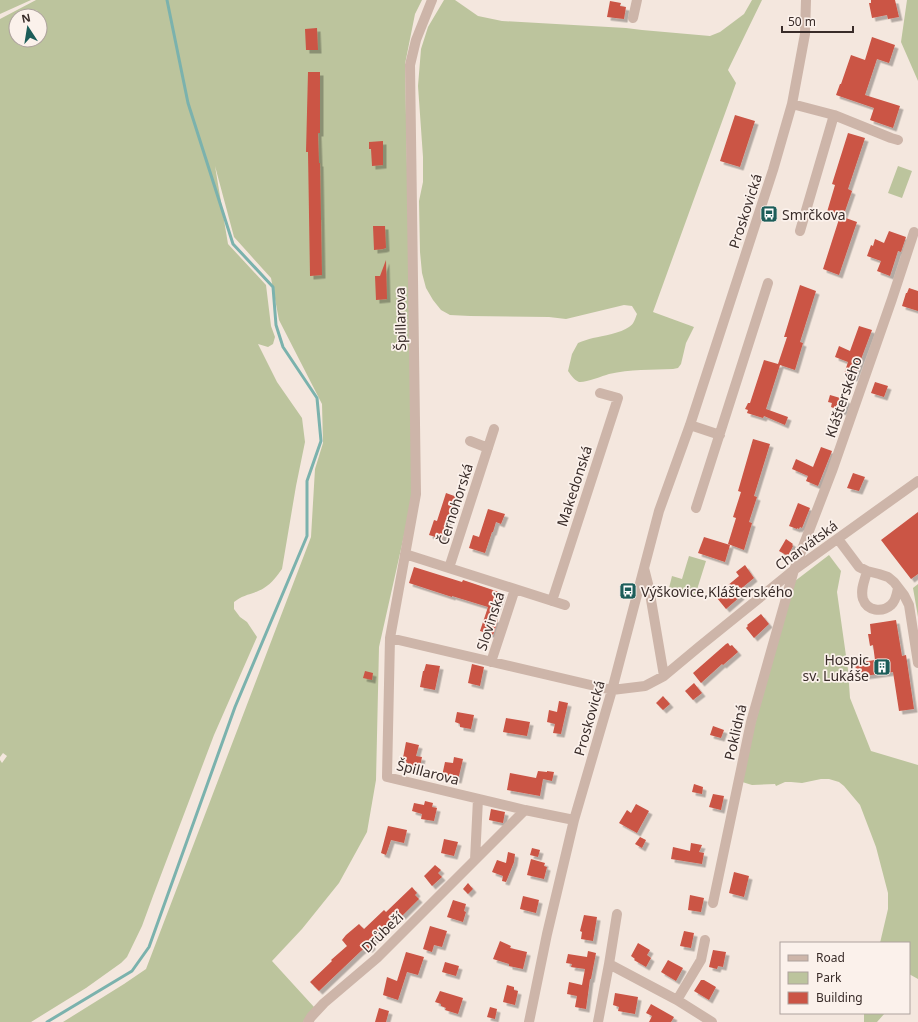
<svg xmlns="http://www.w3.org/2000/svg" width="918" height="1022" font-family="'Noto Sans',sans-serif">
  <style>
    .green { fill: #bcc49d; fill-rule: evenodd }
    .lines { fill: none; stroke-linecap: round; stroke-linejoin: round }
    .stream { stroke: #7bb2ad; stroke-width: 3 }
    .building { fill: #cb5445; filter: url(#shadow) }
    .minor { stroke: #cdb5a9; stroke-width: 10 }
    .labels { text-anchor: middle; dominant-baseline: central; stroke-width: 3.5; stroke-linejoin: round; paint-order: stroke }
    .street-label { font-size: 14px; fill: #392c29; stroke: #fbf1eb }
    .poi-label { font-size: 14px; fill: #392c29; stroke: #fbf1eb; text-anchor: start }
  </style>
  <defs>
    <filter id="shadow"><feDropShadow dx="3.5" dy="3.5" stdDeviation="0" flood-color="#0004"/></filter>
  </defs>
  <rect width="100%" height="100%" fill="#f4e7de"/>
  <path class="green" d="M0 0H31L0 14Z
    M36 0H422L415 14 405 64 412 421V500L379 647 376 780 367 832 339 883 302 929 272 961 314 1007 303 1022H63L124 984 146 969 311 537 315 469 323 443 322 404 279 320 271 278 234 237 215 166 228 244 266 285 271 326 275 337 273 344 268 347 258 344 277 382 302 418 305 442 296 486 282 569C277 576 272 583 264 588 255 594 243 594 234 602V609L240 617 247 622 257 637 214 735 153 896 142 926 127 957 121 963 86 988 31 1022H0V760L2 763 7 756 3 753 0 757V19ZM16 16H40V40H16Z
    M444 0H455L478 16 502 21 626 28 642 30 710 36 720 32 744 14 752 0H762L728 70 736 83 653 312 694 327 686 343 681 364 678 368 673 369C652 370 630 369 609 374 602 376 585 383 579 382 574 380 571 375 568 371L572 354 578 343C583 341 588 339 593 338 603 336 621 333 629 327 634 324 635 319 637 314L632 306 624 305 566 319 549 317 470 316 450 315 441 310 433 300 426 288 422 273 420 252 419 201 423 182V157L418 86 421 49 428 27Z
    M907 0H918V81L901 42Z
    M898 166 912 171 902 198 888 193Z
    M829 555 841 571 837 592 848 670 850 698 871 751 918 765V979L909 974V943H880L888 909V893L876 847 860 805 844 786 839 782 829 779H821L802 783 791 782H785L776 786 775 784 752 785 739 781 795 581Z
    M689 556 706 561 694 599 668 592 672 576 682 579Z
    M918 584V617L913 588Z
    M864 1013H885L877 1022H864Z"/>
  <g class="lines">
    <path class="stream" d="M47 1022 132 971 149 947 235 707 307 536V481L321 441 317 398 283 347 276 325 273 287 233 244 188 103 167 0"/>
  </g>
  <path class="building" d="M871 0H895L899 17 888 19 887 15 872 18 869 3H871Z
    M610 1 621 3 620 6 626 7 624 19 607 17Z
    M317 28 318 50H306L305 29Z
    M872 37 895 45 889 63 877 59 865 95 900 106 893 128 870 120 874 108 836 95 840 84H841L851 55 865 60Z
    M308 72H320V133H318L319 163H320L322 275 310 276 308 152H306Z
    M735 115 755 121 740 167 720 161Z
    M848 133 865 138 848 189 852 191 843 217 857 222 839 275 823 269 840 216 827 212 835 185 832 184Z
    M383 141V165L372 166 371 149H369V142Z
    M373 226H385L386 248 383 249 374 250Z
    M889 231 906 237 901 252 898 251 890 276 877 271 881 261 867 256 871 245 873 246 875 239 884 243Z
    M386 260 387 299 376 300 375 276H380Z
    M800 285 816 291 800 342 803 343 795 370 780 365 766 409 788 417 785 425 764 416 763 418 747 413 748 410 745 409 748 403H750L764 360 778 364 787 337H784Z
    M909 288 918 291V311L902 306 906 293H907Z
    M859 326 872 330 854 378 844 374 848 362 835 357 839 346 850 351Z
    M875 382 888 386 884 397 871 393Z
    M830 395 847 400 843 412 831 407 832 403 828 402Z
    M753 439 770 444 754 496 757 497 749 522 752 523 744 550 728 544 736 518 733 517 741 492 738 491Z
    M821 447 832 451 818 486 806 481 808 476 792 469 796 459 813 467Z
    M853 473 865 477 859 491 847 488Z
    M446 493 457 497 451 515H450L442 539 429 535 434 520 437 521Z
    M798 503 810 508 802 528 800 527 799 529 797 528V529L789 526Z
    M488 509 505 514 501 524 496 522 493 532H492L485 553 469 548 473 535 479 537Z
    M918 512V574L911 579 881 540Z
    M704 537 730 545 725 562 698 553Z
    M786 539 793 544 792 545 793 546 788 556 779 551Z
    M745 565 754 578 737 592 741 596 726 609 717 598 730 589 727 586 739 576 736 572Z
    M414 567 462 582 463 580 502 593 493 618 498 620 493 635 480 631 488 607 452 596V597L409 583Z
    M761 614 769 624 754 638 746 628 748 626 747 625Z
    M896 620 902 656 906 655 914 709 899 711 893 672 857 677 855 663 875 660 873 645 870 646 868 634H871L870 624Z
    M728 643 730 646 732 645 738 652 723 665 722 664 701 683 693 673 726 644Z
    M426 664 440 666 435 690 420 687 423 671H424Z
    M472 664 484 667 480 686 468 683Z
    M365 671 373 673 372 680 363 678Z
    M694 683 702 693 693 700 685 691Z
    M663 696 670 704 663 710 656 703Z
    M559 701 568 703 561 734 553 733 555 724 547 722 549 710 557 712Z
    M457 712 474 715 471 729 460 727V724L455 722Z
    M506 718 530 722 527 736 503 732Z
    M713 726 724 730 721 738 710 735Z
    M406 742 419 745 416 756 422 757 419 771 407 768V765L402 763Z
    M454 757 463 759 458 780 442 776 445 762 453 763Z
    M538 771 547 772V771L554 772 552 781 543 779 540 796 507 790 510 773 536 778Z
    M694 784 703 787 702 794 692 792Z
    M713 794 724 796 721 810 709 807Z
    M425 801 433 803 432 807 437 808 434 821 421 819 422 814 412 811 414 803 424 805Z
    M636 804 649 811 637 833 619 823 627 810 631 813Z
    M491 809 505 812 503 823 489 820Z
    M388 826 407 830 404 843 391 840 386 855 381 853Z
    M640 837 646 840 642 848 635 844Z
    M444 839 458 842 454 856 441 853Z
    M691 843 702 845 699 852 704 853 702 864 671 859 673 847 690 851Z
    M532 848 540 850 538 857 530 855Z
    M508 852 515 854 514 862 506 882 502 881 503 876 492 872 497 860 506 863Z
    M531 859 545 863 544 866 547 867 544 879 527 875Z
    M435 865 441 870 438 873 442 877 432 886 424 876Z
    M734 872 749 876 744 897 729 893Z
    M468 883 473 889 468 894 463 889Z
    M412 887 417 893 415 895 419 899 402 916 400 915 374 940 371 943 372 946 369 949 365 948 361 951 319 991 310 982 332 961 331 960 347 946 342 940 346 935 359 924 364 929 384 910 386 912Z
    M690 895 704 898 701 912 688 910Z
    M523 896 539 900 536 913 520 909Z
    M453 900 466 904 464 911 466 912 463 922 447 917Z
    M584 915 597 917 593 941 581 939 582 932 580 931Z
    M430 926 447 931 442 947 434 945 432 952 423 949Z
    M684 931 694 933 691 948 680 946Z
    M500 941 511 946 510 948 527 952 523 969 509 966V964L493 959Z
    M638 943 650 950 647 955 651 958 646 967 634 960 635 959 631 956Z
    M713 950 726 952 723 967 718 966 717 969 709 967Z
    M588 951 596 953 591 979H590L586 1009 575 1007 577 996 567 994 569 982 582 985 585 969 571 967 572 964 566 963 568 954 587 957Z
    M406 952 424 957 418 975 407 972 398 1000 383 995 387 977 397 981Z
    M668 960 683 968 676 981 661 972Z
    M445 962 459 966 456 976 442 972Z
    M701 980H704L716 987 709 1000 694 991Z
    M507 985 514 987V990L518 991 515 1005 503 1002Z
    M440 991 463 998 458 1014 445 1010 446 1008 441 1006V1004L435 1002Z
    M615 993 638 997 635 1014 618 1011 619 1007 613 1005Z
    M651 1004 674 1017 671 1022H649L652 1016 646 1013Z
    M490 1007 497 1009 495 1019 487 1017Z
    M379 1008 389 1011 386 1022H375Z"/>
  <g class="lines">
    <path class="minor" d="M432 0 416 40 410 65 416 494 390 638 387 777 525 810 574 820
      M633 18 637 0
      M792 104 834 115 800 231
      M834 115 891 138 898 140
      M690 425 720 435
      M470 441 488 448
      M696 508 768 283
      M838 539 859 567 867 571 879 574 888 577 894 582 904 595 909 605 918 663
      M405 554 515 589
      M449 568 494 429
      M644 568 649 588 664 676
      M867 571C865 580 860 589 863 599 867 611 882 613 891 605 896 601 897 593 898 588
      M552 601 618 398 600 393
      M390 638 612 690 645 686 664 676 700 646 794 570 918 481
      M491 662 515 589 565 605
      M475 860 478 799
      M713 903 751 722 794 570 832 471 892 299 914 232
      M617 914 609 964 677 1000 712 1022
      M677 1000 701 960 705 940
      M308 1022 311 1017 324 1003 377 958 525 810
      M529 1022 547 934 574 820 612 690 659 511 690 425 773 170 792 104 805 34 806 0
      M598 1022 609 964"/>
  </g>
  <defs>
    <g id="bus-square" transform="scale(0.9)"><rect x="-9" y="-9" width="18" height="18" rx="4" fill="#1c5d59" stroke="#fbf1eb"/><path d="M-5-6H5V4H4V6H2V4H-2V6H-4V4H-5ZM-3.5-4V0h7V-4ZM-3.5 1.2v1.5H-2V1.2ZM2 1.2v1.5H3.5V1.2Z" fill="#fff"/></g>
    <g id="building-square" transform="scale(0.9)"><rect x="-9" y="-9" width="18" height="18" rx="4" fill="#1c5d59" stroke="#fbf1eb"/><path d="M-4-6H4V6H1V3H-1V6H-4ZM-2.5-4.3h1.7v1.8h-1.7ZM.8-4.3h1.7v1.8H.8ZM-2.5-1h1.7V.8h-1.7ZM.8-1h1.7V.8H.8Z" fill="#fff"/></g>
  </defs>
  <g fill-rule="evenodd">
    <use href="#bus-square" x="769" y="214"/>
    <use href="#bus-square" x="628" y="591"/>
    <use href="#building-square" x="882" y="667"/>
  </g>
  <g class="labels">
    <g class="street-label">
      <text transform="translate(745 211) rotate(-72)">Proskovická</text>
      <text transform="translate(400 319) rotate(-91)">Špillarova</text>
      <text transform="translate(843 397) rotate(-71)">Klášterského</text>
      <text transform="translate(574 486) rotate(-72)">Makedonská</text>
      <text transform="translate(455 504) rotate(-72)">Černohorská</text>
      <text transform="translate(806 545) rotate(-36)">Charvátská</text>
      <text transform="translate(490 621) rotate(-72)">Slovinská</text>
      <text transform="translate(589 718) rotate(-74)">Proskovická</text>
      <text transform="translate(735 732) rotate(-77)">Poklidná</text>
      <text transform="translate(428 772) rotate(14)">Špillarova</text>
      <text transform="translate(382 932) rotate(-44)">Drůbeží</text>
    </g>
    <g class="poi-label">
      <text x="782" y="214">Smrčkova</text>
      <text x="641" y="591">Výškovice,Klášterského</text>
      <text x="869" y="659" text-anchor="end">Hospic<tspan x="869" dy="16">sv. Lukáše</tspan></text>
    </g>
  </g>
  <rect x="780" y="942" width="130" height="72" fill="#fbf1eb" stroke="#ada29d"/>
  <rect x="788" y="955" width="20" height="6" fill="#cdb5a9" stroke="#ada29d"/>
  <text x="816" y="962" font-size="12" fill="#392c29">Road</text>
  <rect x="788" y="972" width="20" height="12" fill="#bcc49d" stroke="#ada29d"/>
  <text x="816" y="982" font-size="12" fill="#392c29">Park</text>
  <rect x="788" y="992" width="20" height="12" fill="#cb5445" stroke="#ada29d"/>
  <text x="816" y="1002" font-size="12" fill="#392c29">Building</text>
  <g transform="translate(28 28) rotate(348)"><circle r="19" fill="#fbf1eb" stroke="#ada29d"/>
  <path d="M0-3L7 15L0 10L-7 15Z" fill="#1c5d59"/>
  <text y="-6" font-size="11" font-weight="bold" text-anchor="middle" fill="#392c29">N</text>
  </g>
  <path d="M782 26v6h71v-6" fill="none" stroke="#392c29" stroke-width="2"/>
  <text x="788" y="26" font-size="12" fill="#392c29" stroke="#fbf1eb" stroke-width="3" paint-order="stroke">50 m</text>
</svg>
